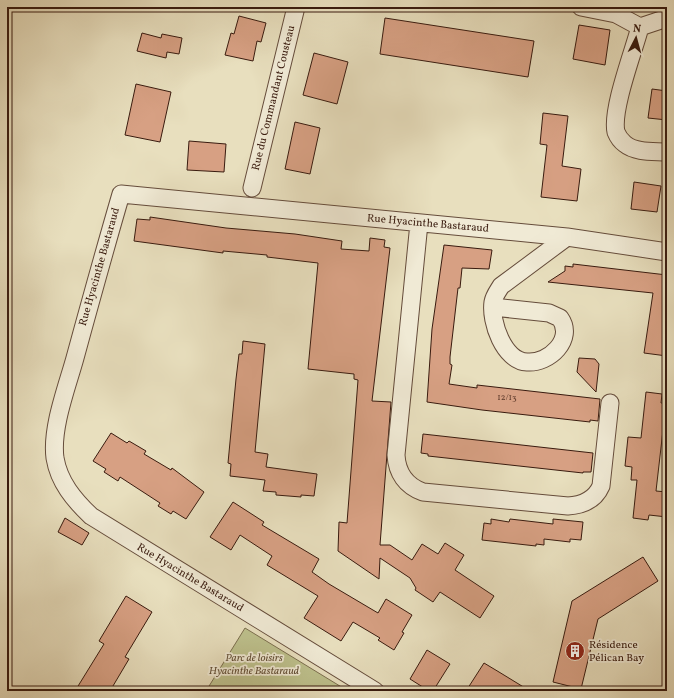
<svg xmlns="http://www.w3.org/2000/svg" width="674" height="698" font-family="Vollkorn,serif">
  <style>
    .green { fill: #bdc08c; stroke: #7b6e4e }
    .building { fill: #d7a083; stroke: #391b0f }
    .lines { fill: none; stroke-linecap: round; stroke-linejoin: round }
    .minor-casing { stroke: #654c3b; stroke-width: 19 }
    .minor { stroke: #f0ead5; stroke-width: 17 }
    .labels { text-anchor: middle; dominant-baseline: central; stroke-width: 3.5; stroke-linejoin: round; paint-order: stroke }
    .number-label { font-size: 9px; fill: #603c2c }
    .street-label { font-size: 11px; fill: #391b0f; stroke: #f0ead5 }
    .poi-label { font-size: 11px; fill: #391b0f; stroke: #f0ead5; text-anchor: start }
    .park-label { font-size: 11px; font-style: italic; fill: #614d34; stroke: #f0ead5 }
  </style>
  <rect width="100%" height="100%" fill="#e8dfbe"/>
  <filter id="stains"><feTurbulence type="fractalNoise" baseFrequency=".005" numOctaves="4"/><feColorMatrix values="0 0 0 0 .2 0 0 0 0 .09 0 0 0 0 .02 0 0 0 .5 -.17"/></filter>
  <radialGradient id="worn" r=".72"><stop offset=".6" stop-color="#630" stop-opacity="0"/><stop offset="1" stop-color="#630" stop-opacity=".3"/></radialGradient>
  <path class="green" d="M245 628 348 691H206Z"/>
  <path class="building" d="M239 16 266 23 261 42 257 41 253 61 225 55 231 33 234 34Z
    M385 18 534 41 528 77 380 54Z
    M579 25 610 30 605 65 573 59Z
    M142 33 161 38 162 34 182 38 179 54 167 52 166 58 137 51Z
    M314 53 348 62 337 104 303 95Z
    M136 84 171 92 160 142 125 135Z
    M652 89 667 91V120L648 118Z
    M543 113 568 116 562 166 581 169 577 201 541 197 547 145 540 144Z
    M295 122 320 128 310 174 285 169Z
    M189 141 226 144 224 172 187 170Z
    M634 182 661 186 657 212 631 209Z
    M150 217 226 228 295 234 342 241 341 249 369 251 370 238 385 240 384 247 390 248 372 401 391 402 380 545H390L412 560 422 544 438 554 445 543 464 555 455 570 494 596 480 618 440 592 433 602 415 590 416 588 410 578 380 558 379 579 338 551 339 522 347 523 358 380 354 379V374L308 369 318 263 267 257V255L223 251V253L134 241 137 219 150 220Z
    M444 245 492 250 489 269 462 268 460 288H458L450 357V364L452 365 449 384 477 388V385L600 399 598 421 590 420V422L482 410 427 402 432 329Z
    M573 264 667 275V356L644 353 653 293 548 282 565 271V266L573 267Z
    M243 341 265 344 255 452 268 454 266 467 317 474 314 496 301 495V497L276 495V492L263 491 265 480 230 476 231 464 228 463 236 379 239 354H242Z
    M579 358 595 359 599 364 596 392 577 372Z
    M646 392 662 394 661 403H667V430H663L656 491 667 492V517L649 515 648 520 633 518 637 480H631L632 467 625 466 628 437 641 438Z
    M111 433 127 443 129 441 146 451 144 454 171 470 172 468 204 492 186 519 173 511 171 514 158 506 160 503 120 477 118 481 104 472 106 469 93 461Z
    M423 434 593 453 591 472H583V473L428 456V454L421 453Z
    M233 502 264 522 262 525 319 559 312 572 329 584 378 613 386 599 412 615 402 632 404 633 394 650 378 640 380 638 353 622 341 641 304 618 318 596 267 565 272 556 240 535 231 550 210 537Z
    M65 518 89 533 82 545 58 532Z
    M491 519 509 522 510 519 553 524V519L583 522 581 540 570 539V542L544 539V545L536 544V546L482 540 484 523 491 524Z
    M643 557 658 581 598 619 581 689 553 682 572 601Z
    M126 596 152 612 125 657 129 659 110 691H75L104 644 99 641Z
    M427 650 450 664 433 691H429L410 679Z
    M484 663 499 672 530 691H466Z"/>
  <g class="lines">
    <g class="minor-casing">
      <path id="minor" d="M581 7 616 14 640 27 667 18
        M640 27C634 50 611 110 616 132 618 137 621 141 625 144 636 153 654 151 667 152
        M252 188 296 7
        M419 223 396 455C397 473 406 486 423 492L568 506C583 505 595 500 601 486L610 403
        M493 307 549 313 560 318C575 339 549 364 527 362 504 361 490 322 493 302 494 296 498 291 501 286L567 237
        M375 691 91 516C74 500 59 482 55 458 51 428 67 387 75 358 90 303 105 249 121 194L567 237 667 252"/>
    </g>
    <use href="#minor" class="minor"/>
  </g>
  <defs>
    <g id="building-disc" transform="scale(1)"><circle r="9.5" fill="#8f2418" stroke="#f0ead5"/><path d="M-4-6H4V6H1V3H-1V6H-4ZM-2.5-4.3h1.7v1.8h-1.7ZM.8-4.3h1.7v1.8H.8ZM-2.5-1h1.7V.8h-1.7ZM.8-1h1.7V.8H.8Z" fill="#fff"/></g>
  </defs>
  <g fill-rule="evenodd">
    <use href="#building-disc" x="575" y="651"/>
  </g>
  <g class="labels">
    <g class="number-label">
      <text x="507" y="397">12/13</text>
    </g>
    <g class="street-label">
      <text transform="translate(274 98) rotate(-76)">Rue du Commandant Cousteau</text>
      <text transform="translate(428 224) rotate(5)">Rue Hyacinthe Bastaraud</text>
      <text transform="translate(100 267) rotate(-74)">Rue Hyacinthe Bastaraud</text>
      <text transform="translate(190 578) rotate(31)">Rue Hyacinthe Bastaraud</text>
    </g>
    <g class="poi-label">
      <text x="589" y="645">Résidence<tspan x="589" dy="13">Pélican Bay</tspan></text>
    </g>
    <g class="park-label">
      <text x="254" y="658">Parc de loisirs<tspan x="254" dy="13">Hyacinthe Bastaraud</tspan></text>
    </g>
  </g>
  <rect width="674" height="698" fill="none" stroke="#e8dfbe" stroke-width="24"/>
  <rect x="8" y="8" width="658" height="682" fill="none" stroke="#391b0f" stroke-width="2"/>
  <rect x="12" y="12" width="650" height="674" fill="none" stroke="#391b0f"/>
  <g transform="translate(636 38) rotate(6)" stroke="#f0ead5" stroke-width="3" paint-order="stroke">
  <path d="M0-3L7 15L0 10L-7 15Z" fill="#391b0f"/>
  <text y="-6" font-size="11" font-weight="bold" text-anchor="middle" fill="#391b0f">N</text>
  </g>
  <rect width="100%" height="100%" filter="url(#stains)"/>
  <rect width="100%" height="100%" fill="url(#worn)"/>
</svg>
